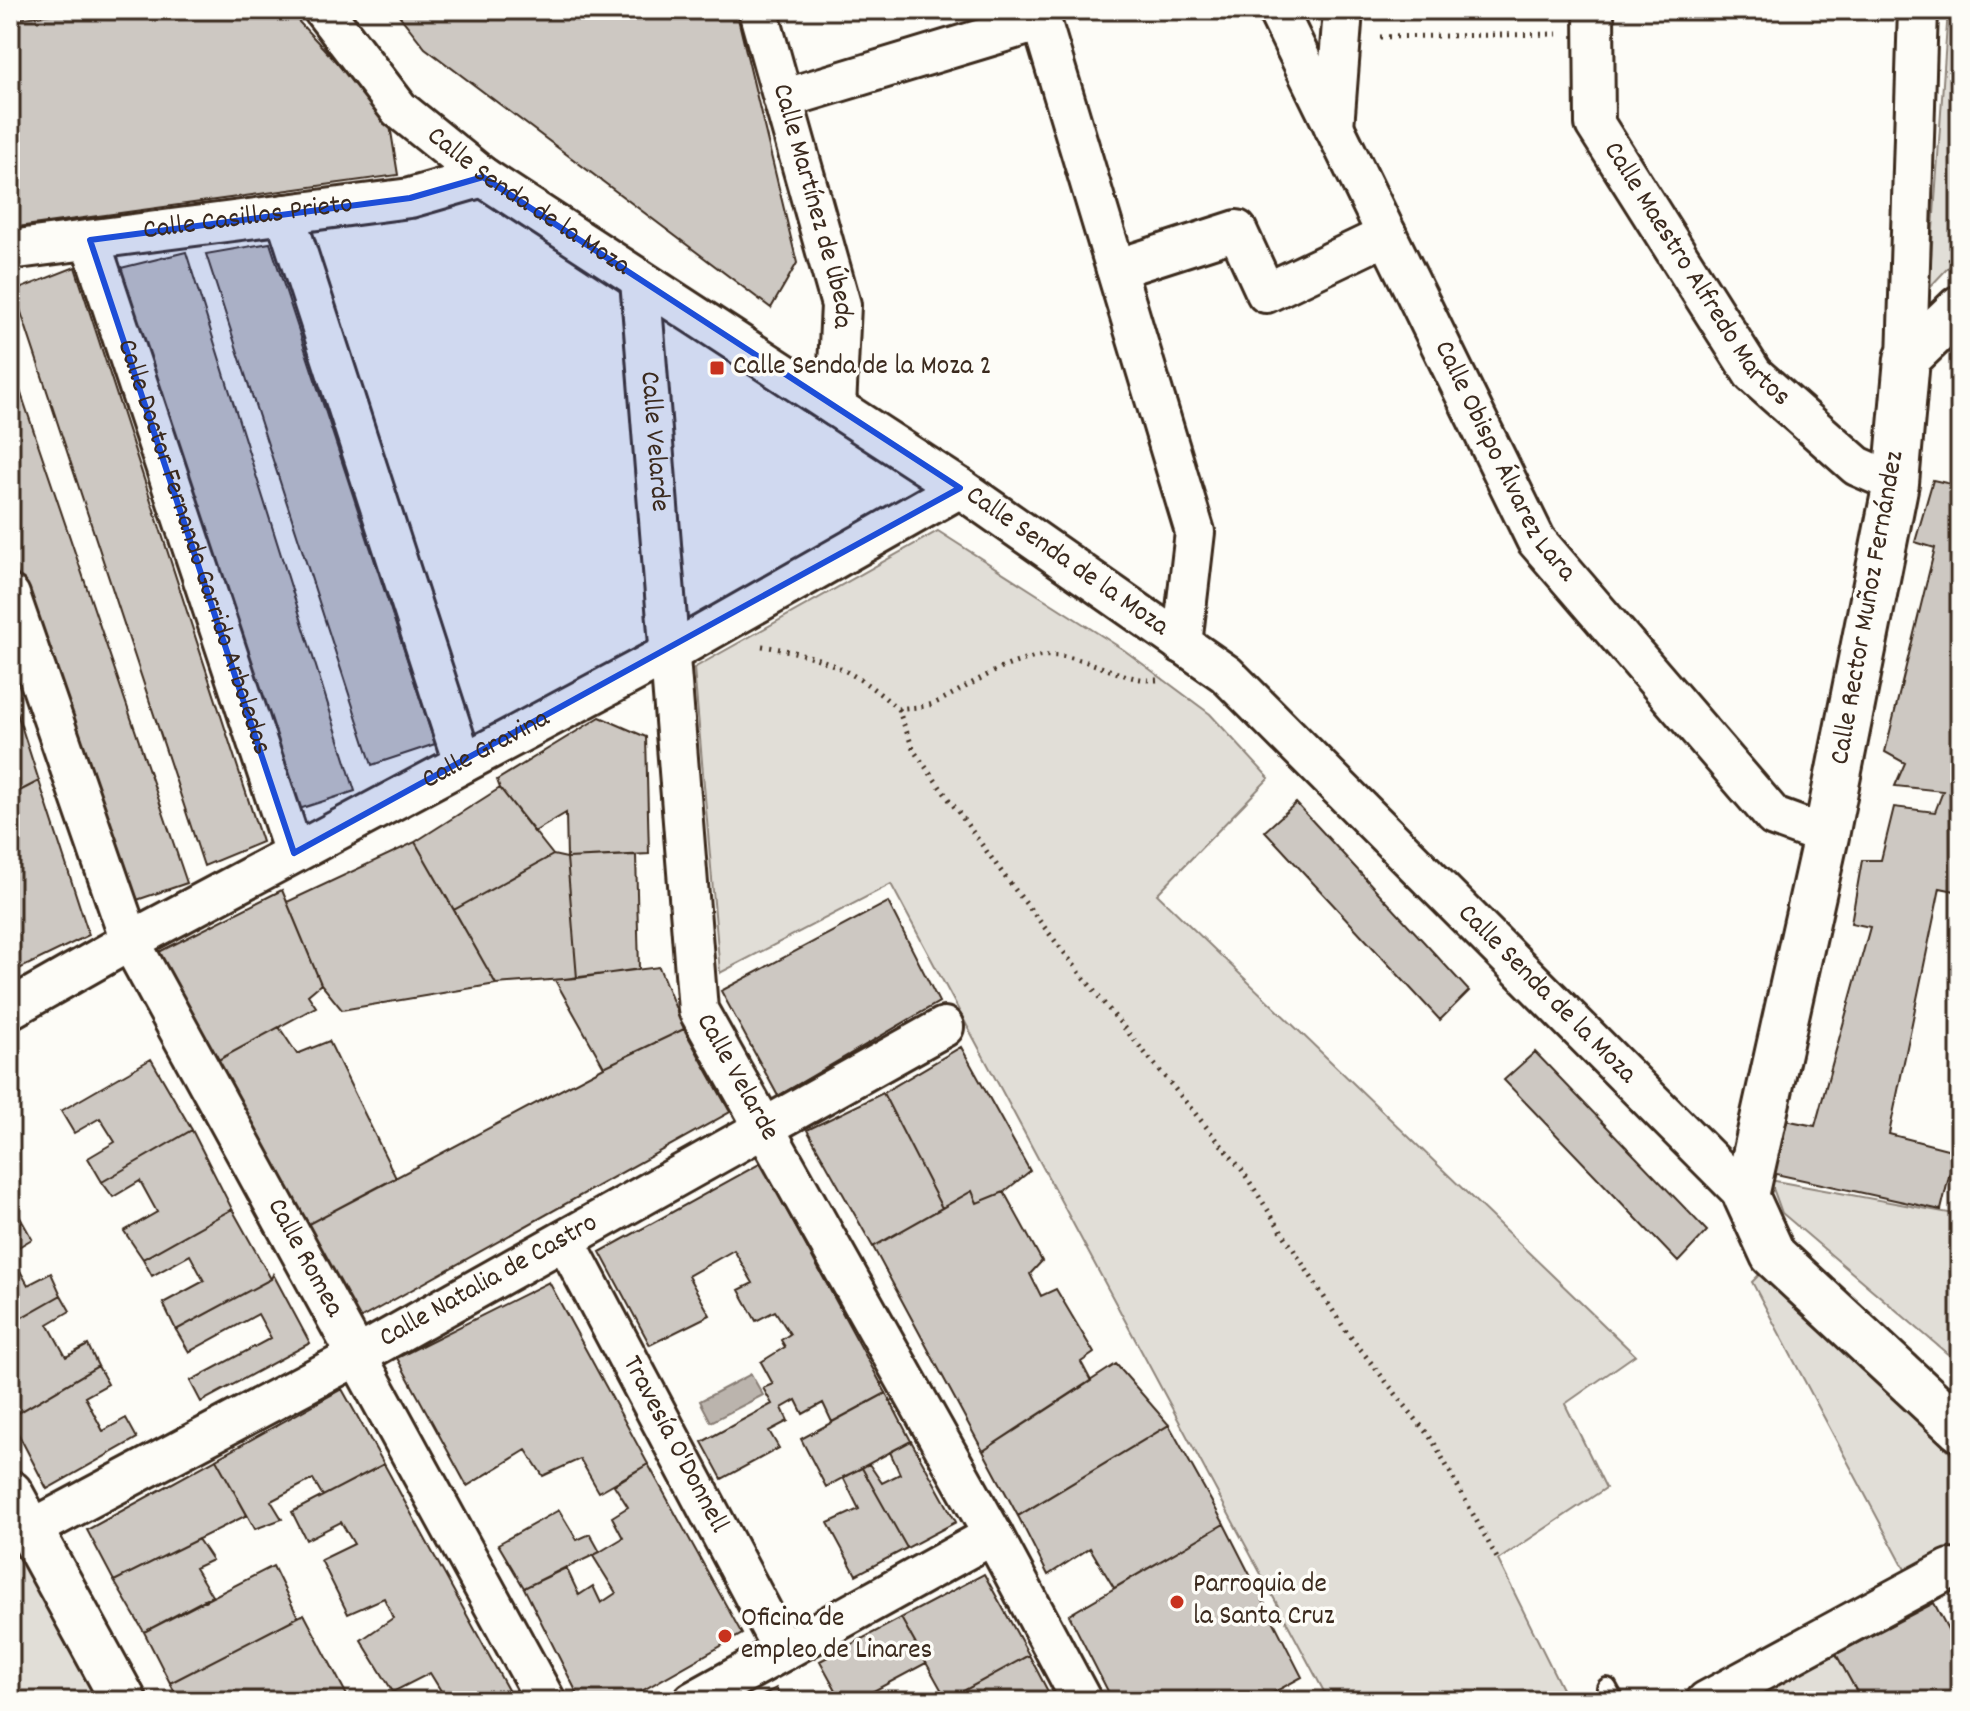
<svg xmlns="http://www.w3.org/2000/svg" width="1970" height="1711" font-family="Dekko,sans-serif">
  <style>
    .green { fill: #e1ded7; stroke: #8e847a; stroke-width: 2 }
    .water { fill: #bbb4ad; stroke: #887d74; stroke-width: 2 }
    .building { fill: #cdc8c2; stroke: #3b2a1e; stroke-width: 2 }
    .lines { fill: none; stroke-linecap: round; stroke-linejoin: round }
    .lane-casing { stroke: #3b2a1e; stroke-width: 24 }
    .street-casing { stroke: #3b2a1e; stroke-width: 44 }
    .secondary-casing { stroke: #3b2a1e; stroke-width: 50 }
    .path { stroke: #3b2a1e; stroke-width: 5; stroke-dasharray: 2 6; stroke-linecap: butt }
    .lane { stroke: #fdfcf7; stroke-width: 18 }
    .street { stroke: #fdfcf7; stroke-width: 38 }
    .secondary { stroke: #fdfcf7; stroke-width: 44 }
    .marked { fill: #1d4ed8; fill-opacity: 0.2; stroke: #1d4ed8; stroke-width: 6; stroke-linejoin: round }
    .poi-dot { fill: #c8321e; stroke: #fdfcf7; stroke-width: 3 }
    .labels { text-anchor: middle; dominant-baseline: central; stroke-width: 7; stroke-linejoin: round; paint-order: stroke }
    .street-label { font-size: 28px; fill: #3b2a1e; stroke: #fdfcf7 }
    .poi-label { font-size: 28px; fill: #3b2a1e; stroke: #fdfcf7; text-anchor: start }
  </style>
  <rect width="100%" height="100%" fill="#fdfcf7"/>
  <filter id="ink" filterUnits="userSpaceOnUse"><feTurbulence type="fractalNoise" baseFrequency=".0125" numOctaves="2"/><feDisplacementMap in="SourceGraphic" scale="16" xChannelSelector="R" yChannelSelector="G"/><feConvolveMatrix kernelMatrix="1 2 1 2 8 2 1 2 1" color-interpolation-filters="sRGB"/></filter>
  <g filter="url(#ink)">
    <path class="green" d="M1948 10H1960V255L1929 288Z
      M938 531 1124 650 1210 714 1269 778 1157 894 1635 1355 1565 1404 1606 1488 1498 1560 1568 1701H1329L891 884 720 973 694 668Z
      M1770 1180 1960 1215V1398L1949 1387 1957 1362 1782 1213Z
      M1769 1265 1960 1463V1562L1910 1579 1752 1282Z
      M10 1524 107 1701H10Z
      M1836 1654 1862 1701H1761L1758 1695Z"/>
    <path class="water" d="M751 1374 763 1395 711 1422 700 1401Z"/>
    <path class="building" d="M80 10H288L389 119 398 175 10 228V20Z
      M395 10H736L797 263 771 308 425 48Z
      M270 243 435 744 372 765 206 254Z
      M186 252 355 791 296 810 121 268Z
      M75 267 262 842 204 866 14 291Z
      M10 361 187 883 131 902 10 553Z
      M1933 480 1960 486V892L1940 888 1889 1134 1955 1151 1941 1210 1767 1172 1780 1119 1815 1126 1870 927 1851 923 1862 860H1881L1894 807 1935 812 1943 791 1895 786 1905 763 1885 752 1935 548 1915 542Z
      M10 691 39 781 10 796Z
      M600 717 646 737 649 854 567 858 566 813 534 832 500 788 497 780Z
      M39 781 89 935 11 973 10 796Z
      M500 788 553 855 454 910 415 842Z
      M1296 803 1469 991 1440 1020 1265 831Z
      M415 842 496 984 342 1010 321 984 287 902Z
      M553 855 567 858 577 978 496 984 454 910Z
      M636 855 639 969 577 978 567 858Z
      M282 890 321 984 308 995 316 1007 209 1065 149 957Z
      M888 902 939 1002 778 1096 721 991Z
      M659 967 684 1029 604 1067 555 980Z
      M279 1027 297 1054 329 1041 396 1178 299 1229 209 1065Z
      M684 1029 730 1112 354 1322 299 1229 604 1067Z
      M961 1047 1030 1171 1004 1192 977 1203 972 1191 942 1208 883 1093Z
      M1535 1052 1707 1231 1678 1262 1504 1080Z
      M151 1059 192 1130 102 1182 88 1158 115 1142 100 1118 74 1133 61 1111Z
      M883 1093 942 1208 873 1247 807 1130Z
      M192 1130 232 1209 143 1259 124 1231 157 1212 140 1181 113 1197 102 1182Z
      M761 1163 886 1393 832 1422 823 1403 803 1414 796 1400 782 1408 788 1421 769 1431 779 1448 722 1479 702 1442 772 1404 763 1388 773 1384 761 1362 785 1347 781 1340 790 1334 775 1311 756 1321 739 1290 753 1283 734 1250 688 1276 710 1315 650 1345 600 1252Z
      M972 1191 977 1203 1004 1192 1042 1261 1030 1274 1041 1296 1056 1289 1094 1353 1081 1362 1091 1381 983 1451 873 1247Z
      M11 1201 22 1221 10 1228V1202Z
      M232 1209 271 1279 176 1330 163 1303 204 1281 190 1255 152 1276 143 1259Z
      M22 1221 32 1239 10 1252V1228Z
      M10 1253 28 1285 51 1273 61 1295 10 1324Z
      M273 1274 310 1343 201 1402 190 1381 271 1338 258 1314 189 1352 176 1330 271 1279Z
      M549 1282 648 1464 599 1492 580 1459 543 1476 526 1450 467 1486 397 1358Z
      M61 1295 70 1311 48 1324 66 1357 88 1345 98 1366 10 1418V1324Z
      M1116 1364 1169 1425 1018 1516 983 1451Z
      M98 1366 108 1384 85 1397 103 1431 126 1418 137 1438 47 1489 10 1418Z
      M342 1389 384 1464 323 1496 313 1479 271 1501 282 1519 255 1529 216 1459Z
      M886 1393 911 1441 826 1487 801 1439Z
      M1169 1425 1224 1524 1114 1588 1090 1548 1048 1575 1018 1516Z
      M911 1441 956 1522 907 1548 862 1468 869 1464 882 1483 900 1474 890 1452Z
      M216 1459 247 1515 114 1581 87 1530Z
      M384 1464 514 1701H424L441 1691 430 1673 393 1692 361 1640 393 1618 384 1598 348 1614 321 1560 354 1544 341 1522 306 1540 292 1512Z
      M648 1464 742 1634 624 1701H581L524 1588 566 1567 579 1595 593 1586 601 1603 616 1593 593 1556 623 1538 612 1517 628 1507 614 1485Z
      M862 1468 907 1548 856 1575 828 1523 859 1509 843 1477Z
      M559 1510 577 1540 590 1534 600 1552 524 1588 498 1544Z
      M1224 1524 1302 1677 1258 1701H1202L1197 1691 1181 1701H1113L1069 1615Z
      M198 1539 212 1560 195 1568 212 1596 144 1632 114 1581Z
      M273 1566 298 1617 170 1683 144 1632Z
      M984 1574 1029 1655 947 1700 901 1618Z
      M1934 1603 1960 1652V1701H1862L1836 1654Z
      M304 1614 350 1701H179L170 1683Z
      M901 1618 926 1663 855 1701H842L820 1661Z
      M1029 1655 1053 1701H946L947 1700Z
      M776 1688 783 1701H752Z"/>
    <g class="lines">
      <g class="lane-casing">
        <path id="lane" d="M1607 1688 1614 1701"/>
      </g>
      <g class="street-casing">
        <g id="street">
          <path id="s1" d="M323 10 399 109 483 177 960 488 1226 674 1746 1196"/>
          <path id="s2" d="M758 10 841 305 836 407"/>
          <path d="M1038 10 1195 532 1182 644"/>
          <path id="s3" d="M1277 10 1536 540 1774 817 1826 836"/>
          <path id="s4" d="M1594 10 1595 124 1753 374 1857 466 1896 483"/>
          <path d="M783 99 1041 21"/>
          <path d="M1334 127 1343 10"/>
          <path d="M285 214 463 763"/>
          <path id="s5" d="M90 240 294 853"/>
          <path id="s6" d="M10 250 410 198 483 177"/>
          <path d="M1116 269 1237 230 1266 293 1387 235"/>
          <path id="s7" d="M640 280 698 1010 993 1535 1082 1701"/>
          <path d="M1907 359 1918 10"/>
          <path id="s8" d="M10 595 130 941 546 1701"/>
          <path id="s9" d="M10 1009 130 941 668 654 960 488"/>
          <path id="s10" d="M565 1240 783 1651"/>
          <path id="s11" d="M30 1530 359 1355 944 1027"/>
          <path d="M693 1701 993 1535"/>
          <path d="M1706 1701 1950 1569 1960 1571"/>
        </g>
      </g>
      <g class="secondary-casing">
        <path id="secondary" d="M1960 308 1907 359 1896 483 1826 836 1746 1196 1773 1255 1960 1429
          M10 1493 124 1701"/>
      </g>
      <path class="path" d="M1380 37 1557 34
        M1950 261 1960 234
        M762 646C821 655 853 669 898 709 909 707 924 708 935 703 969 687 998 664 1037 657 1083 648 1125 687 1163 679
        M898 709 914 751 1006 878 1102 1001 1242 1170 1346 1331 1433 1441 1498 1560"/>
      <use href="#lane" class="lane"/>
      <use href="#street" class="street"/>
      <use href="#secondary" class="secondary"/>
    </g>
  </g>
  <path class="marked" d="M483 177 960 488 294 853 90 240 410 198Z"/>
  <g class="poi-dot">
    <rect x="709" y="360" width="16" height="16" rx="4"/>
    <circle cx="1177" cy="1602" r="8"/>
    <circle cx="725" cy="1636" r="8"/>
  </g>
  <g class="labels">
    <g class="street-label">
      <text stroke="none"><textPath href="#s1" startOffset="284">Calle Senda de la Moza</textPath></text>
      <text stroke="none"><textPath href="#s2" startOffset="204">Calle Martínez de Úbeda</textPath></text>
      <text stroke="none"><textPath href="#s6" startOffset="240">Calle Casillas Prieto</textPath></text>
      <text stroke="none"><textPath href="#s4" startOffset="296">Calle Maestro Alfredo Martos</textPath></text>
      <text stroke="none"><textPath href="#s7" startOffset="162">Calle Velarde</textPath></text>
      <text stroke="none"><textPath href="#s3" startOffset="506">Calle Obispo Álvarez Lara</textPath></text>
      <text stroke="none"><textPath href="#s5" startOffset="324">Calle Doctor Fernando Garrido Arboledas</textPath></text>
      <text stroke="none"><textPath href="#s1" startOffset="932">Calle Senda de la Moza</textPath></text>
      <text transform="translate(1869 608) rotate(-80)">Calle Rector Muñoz Fernández</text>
      <text stroke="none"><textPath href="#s9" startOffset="542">Calle Gravina</textPath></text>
      <text stroke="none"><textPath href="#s1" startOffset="1580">Calle Senda de la Moza</textPath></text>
      <text stroke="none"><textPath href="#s7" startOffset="810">Calle Velarde</textPath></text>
      <text stroke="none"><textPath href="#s8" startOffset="728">Calle Romea</textPath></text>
      <text stroke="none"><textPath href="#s11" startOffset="522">Calle Natalia de Castro</textPath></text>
      <text stroke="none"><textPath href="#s10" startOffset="232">Travesía O'Donnell</textPath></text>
    </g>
    <g class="poi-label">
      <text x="733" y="368">Calle Senda de la Moza 2</text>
      <text x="1193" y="1586">Parroquia de<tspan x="1193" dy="32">la Santa Cruz</tspan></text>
      <text x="741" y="1620">Oficina de<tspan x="741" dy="32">empleo de Linares</tspan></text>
    </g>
  </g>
  <rect width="1970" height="1711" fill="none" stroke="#fdfcf7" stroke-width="40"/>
  <rect x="20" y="20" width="1930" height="1671" fill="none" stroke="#3b2a1e" stroke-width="3" filter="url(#ink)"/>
</svg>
